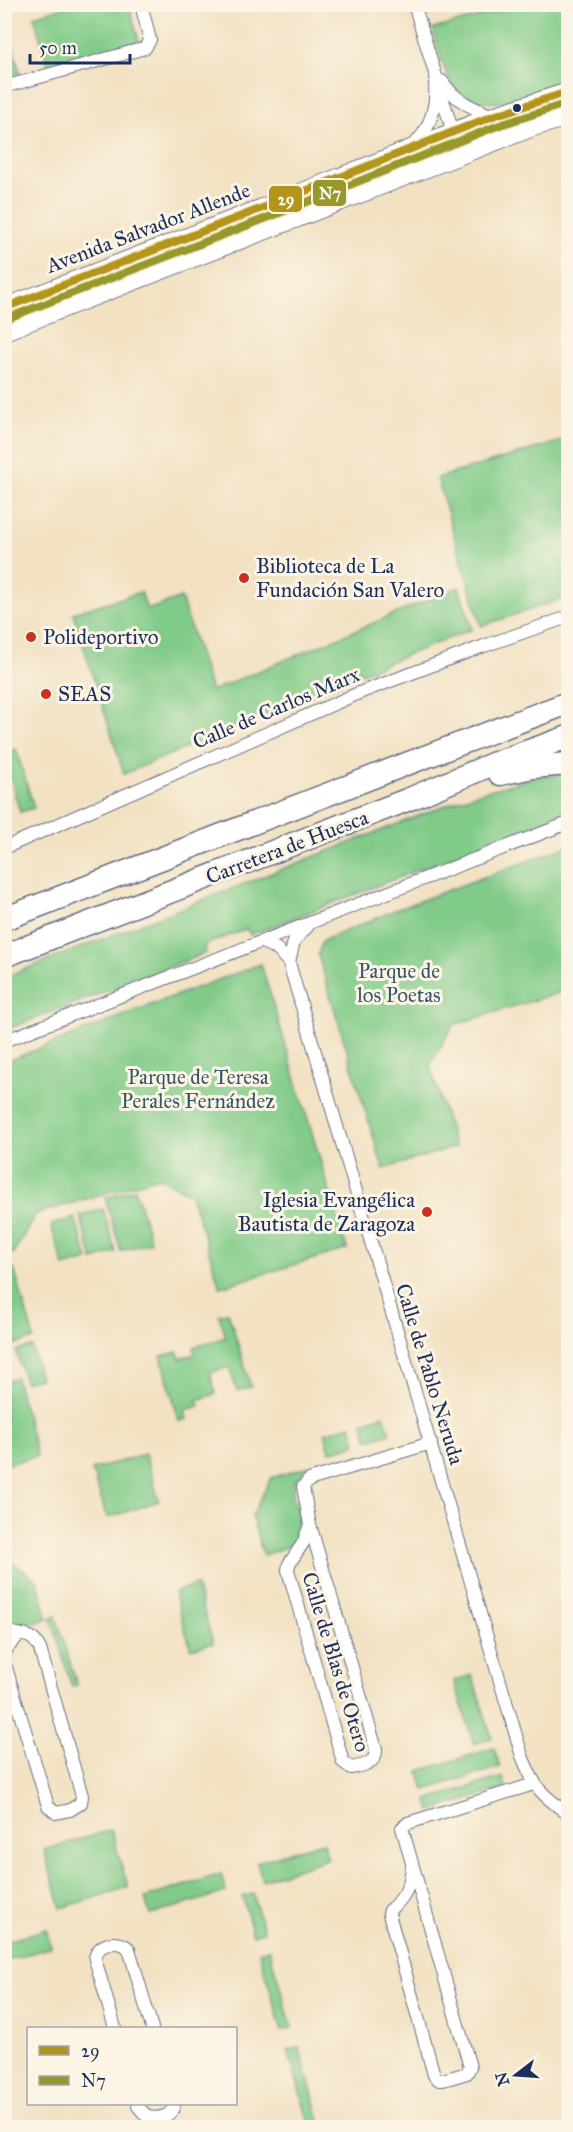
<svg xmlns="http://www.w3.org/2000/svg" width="573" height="2132" font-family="'IM FELL Great Primer',serif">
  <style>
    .green { fill: #81cb89; stroke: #4e7d74; stroke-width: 1.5 }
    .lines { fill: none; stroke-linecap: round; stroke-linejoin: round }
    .street-casing { stroke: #666d81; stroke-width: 14 }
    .secondary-casing { stroke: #666d81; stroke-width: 20 }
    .highway-casing { stroke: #666d81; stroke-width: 25 }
    .street { stroke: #fff; stroke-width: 12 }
    .secondary { stroke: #fff; stroke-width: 18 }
    .highway { stroke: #fff; stroke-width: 22 }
    .bus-1-casing { stroke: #fcf5e5; stroke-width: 12 }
    .bus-2-casing { stroke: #fcf5e5; stroke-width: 12 }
    .bus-1 { stroke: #b3951c; stroke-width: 8 }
    .bus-2 { stroke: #98982a; stroke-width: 8 }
    .bus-dot { fill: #1b2f5e; stroke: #fcf5e5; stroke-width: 2 }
    .poi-dot { fill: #c8321e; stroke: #fcf5e5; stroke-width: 2 }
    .labels { text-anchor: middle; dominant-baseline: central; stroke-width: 6; stroke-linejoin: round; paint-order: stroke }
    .street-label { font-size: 21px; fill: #1b2f5e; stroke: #fcf5e5 }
    .poi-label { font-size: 21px; fill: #1b2f5e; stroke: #fcf5e5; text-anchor: start }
    .park-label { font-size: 21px; fill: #345669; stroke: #fcf5e5 }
    .line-badge { stroke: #fcf5e5; stroke-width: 2 }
    .badge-label { font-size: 16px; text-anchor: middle; font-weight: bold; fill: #fff }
  </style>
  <rect width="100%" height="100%" fill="#fcf5e5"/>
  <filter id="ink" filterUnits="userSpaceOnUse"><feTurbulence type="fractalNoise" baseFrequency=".0167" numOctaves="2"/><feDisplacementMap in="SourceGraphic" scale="12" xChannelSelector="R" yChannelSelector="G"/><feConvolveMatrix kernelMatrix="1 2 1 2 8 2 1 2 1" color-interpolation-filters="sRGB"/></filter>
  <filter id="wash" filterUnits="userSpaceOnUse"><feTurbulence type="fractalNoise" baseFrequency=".008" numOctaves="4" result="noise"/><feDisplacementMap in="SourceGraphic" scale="24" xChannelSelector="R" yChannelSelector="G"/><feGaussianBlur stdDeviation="1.35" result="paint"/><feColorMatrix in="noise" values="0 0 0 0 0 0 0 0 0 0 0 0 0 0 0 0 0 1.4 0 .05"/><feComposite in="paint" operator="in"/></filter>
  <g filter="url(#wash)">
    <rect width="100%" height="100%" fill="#f2e1c2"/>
    <path class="green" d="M74 4 129 5 139 41 48 66 34 16Z
      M523 5H568V80C535 91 481 122 453 85 442 69 438 48 433 29Z
      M6 22 20 73 5 77 4 23Z
      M568 439V597L481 626 437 478Z
      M459 587 472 629 379 666 124 774 73 613 141 592 147 610 181 598 211 691Z
      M16 749 34 808 20 812 5 759V753Z
      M568 771V812L250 935 247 929 204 945 206 953 5 1030V977L472 795 536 777Z
      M568 846V990L453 1025 430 1065 455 1147 383 1169 318 955 322 941 395 910Z
      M261 964 347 1249 220 1287 191 1194 159 1177 36 1214 14 1253 5 1256V1062L145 1007Z
      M135 1189 151 1242 121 1251 105 1198Z
      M103 1209 116 1252 93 1260 80 1216Z
      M75 1218 88 1260 64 1267 51 1225Z
      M14 1269 34 1339 5 1348V1272Z
      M228 1312 251 1387 237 1391 229 1367 210 1373 216 1394 197 1400 199 1406 185 1410 187 1419 179 1421 161 1356 178 1352 180 1359 195 1354 194 1347 226 1337 219 1315Z
      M32 1347 40 1378 25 1382 16 1351Z
      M16 1378 37 1456 5 1465V1381Z
      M384 1415 390 1433 368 1440 363 1422Z
      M351 1425 356 1444 330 1452 325 1433Z
      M145 1454 159 1501 107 1518 92 1470Z
      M311 1466 312 1470C274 1481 304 1510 302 1531 301 1535 298 1540 296 1544L263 1555 252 1516 271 1478Z
      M5 1557 37 1580 48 1618C34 1623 17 1632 5 1621Z
      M196 1585 213 1643 191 1649 174 1592Z
      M56 1616 77 1685 72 1687 51 1618Z
      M472 1675 492 1738 474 1744 454 1681Z
      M494 1748 500 1767 424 1790 419 1771Z
      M503 1777 506 1788 430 1811 427 1800Z
      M111 1830 128 1887 61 1908 44 1850Z
      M323 1842 328 1859 262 1880 257 1862Z
      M221 1874 226 1892 150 1915 145 1898Z
      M253 1894 264 1932 253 1935 242 1896Z
      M46 1929 51 1947 5 1961V1942Z
      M269 1949 292 2028 282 2031 259 1952Z
      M299 2047 322 2127H310L288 2051Z"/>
  </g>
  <g filter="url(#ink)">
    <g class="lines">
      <g class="street-casing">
        <path id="street" d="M414 4 451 126 453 133 442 162
          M442 81C455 101 473 108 493 116
          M4 87 145 48 150 40 141 4
          M412 146C430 132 437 105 435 84
          M4 848 359 693 484 646 568 617
          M262 942 277 949 289 963 522 1756C536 1790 539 1792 568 1814
          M289 963 294 941 308 926
          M4 1041 568 823
          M310 1525 303 1543 289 1564 288 1570 343 1762 351 1768C363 1766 377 1763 376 1749L310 1525 303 1487 309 1480 431 1443
          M4 1630C21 1638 31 1630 40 1649L82 1796 81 1803 70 1810 56 1813 48 1806 4 1661
          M4 1658 7 1648 19 1635
          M412 1866C411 1879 408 1893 397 1903 393 1908 390 1907 389 1914L434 2075 439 2080H443L467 2073 470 2067 402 1828 408 1823 534 1784
          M115 2028 95 1959C96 1943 119 1938 129 1949L152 2028
          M138 2106 147 2117C159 2119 173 2117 174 2104"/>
      </g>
      <g class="secondary-casing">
        <path id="secondary" d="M4 308 273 204 493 116 568 92
          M4 331 442 162 533 127 568 117"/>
      </g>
      <g class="highway-casing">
        <path id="highway" d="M500 774 533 767 568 764
          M4 919 409 763 568 703
          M4 956 412 798 495 763 568 737"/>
      </g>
      <use href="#street" class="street"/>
      <use href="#secondary" class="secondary"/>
      <use href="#highway" class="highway"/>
      <g class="bus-1-casing">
        <path id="bus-1" d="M4 308 273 204 493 116 568 92"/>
      </g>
      <g class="bus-2-casing">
        <path id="bus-2" d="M8 318 277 214 497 126 568 103"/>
      </g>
      <use href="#bus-1" class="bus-1"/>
      <use href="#bus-2" class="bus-2"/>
    </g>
  </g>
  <circle class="bus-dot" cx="517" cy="108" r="5"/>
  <g class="poi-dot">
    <circle cx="244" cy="578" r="6"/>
    <circle cx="31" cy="637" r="6"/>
    <circle cx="46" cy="694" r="6"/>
    <circle cx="427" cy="1212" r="6"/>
  </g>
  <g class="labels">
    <g class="street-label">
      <text transform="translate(148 228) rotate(-21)">Avenida Salvador Allende</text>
      <text transform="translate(276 708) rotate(-23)">Calle de Carlos Marx</text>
      <text transform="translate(287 847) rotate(-21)">Carretera de Huesca</text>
      <text transform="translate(430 1374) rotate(73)">Calle de Pablo Neruda</text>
      <text transform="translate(336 1662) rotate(73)">Calle de Blas de Otero</text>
    </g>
    <g class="poi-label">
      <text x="256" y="566">Biblioteca de La<tspan x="256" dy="24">Fundación San Valero</tspan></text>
      <text x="43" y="637">Polideportivo</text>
      <text x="58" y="694">SEAS</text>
      <text x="415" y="1200" text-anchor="end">Iglesia Evangélica<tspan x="415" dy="24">Bautista de Zaragoza</tspan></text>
    </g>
    <g class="park-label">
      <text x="399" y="971">Parque de<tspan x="399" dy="24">los Poetas</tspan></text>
      <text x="198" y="1077">Parque de Teresa<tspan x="198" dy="24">Perales Fernández</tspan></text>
    </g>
  </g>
  <g class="line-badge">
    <rect x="312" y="179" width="35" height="28" rx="6" fill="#98982a"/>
    <rect x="268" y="185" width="35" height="28" rx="6" fill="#b3951c"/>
  </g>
  <g class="badge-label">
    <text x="330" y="199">N7</text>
    <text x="286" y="205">29</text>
  </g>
  <rect width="573" height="2132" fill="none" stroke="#fcf5e5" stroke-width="24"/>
  <rect x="27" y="2027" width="210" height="78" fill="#fcf5e5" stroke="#a2a6af" stroke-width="1.5"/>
  <rect x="39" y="2046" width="30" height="9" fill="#b3951c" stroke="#a2a6af" stroke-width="1.5"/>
  <text x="81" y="2057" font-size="18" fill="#1b2f5e">29</text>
  <rect x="39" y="2076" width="30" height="9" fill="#98982a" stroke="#a2a6af" stroke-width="1.5"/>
  <text x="81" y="2087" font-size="18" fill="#1b2f5e">N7</text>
  <g transform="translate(516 2075) rotate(253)" stroke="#fcf5e5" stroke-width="4.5" paint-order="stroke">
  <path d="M0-4.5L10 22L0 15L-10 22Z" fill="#1b2f5e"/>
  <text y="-9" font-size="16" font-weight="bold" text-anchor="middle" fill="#1b2f5e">N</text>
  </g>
  <path d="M30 54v9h100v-9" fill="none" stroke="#1b2f5e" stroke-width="3"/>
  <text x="39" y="54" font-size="18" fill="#1b2f5e" stroke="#fcf5e5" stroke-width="4.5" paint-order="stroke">50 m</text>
</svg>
